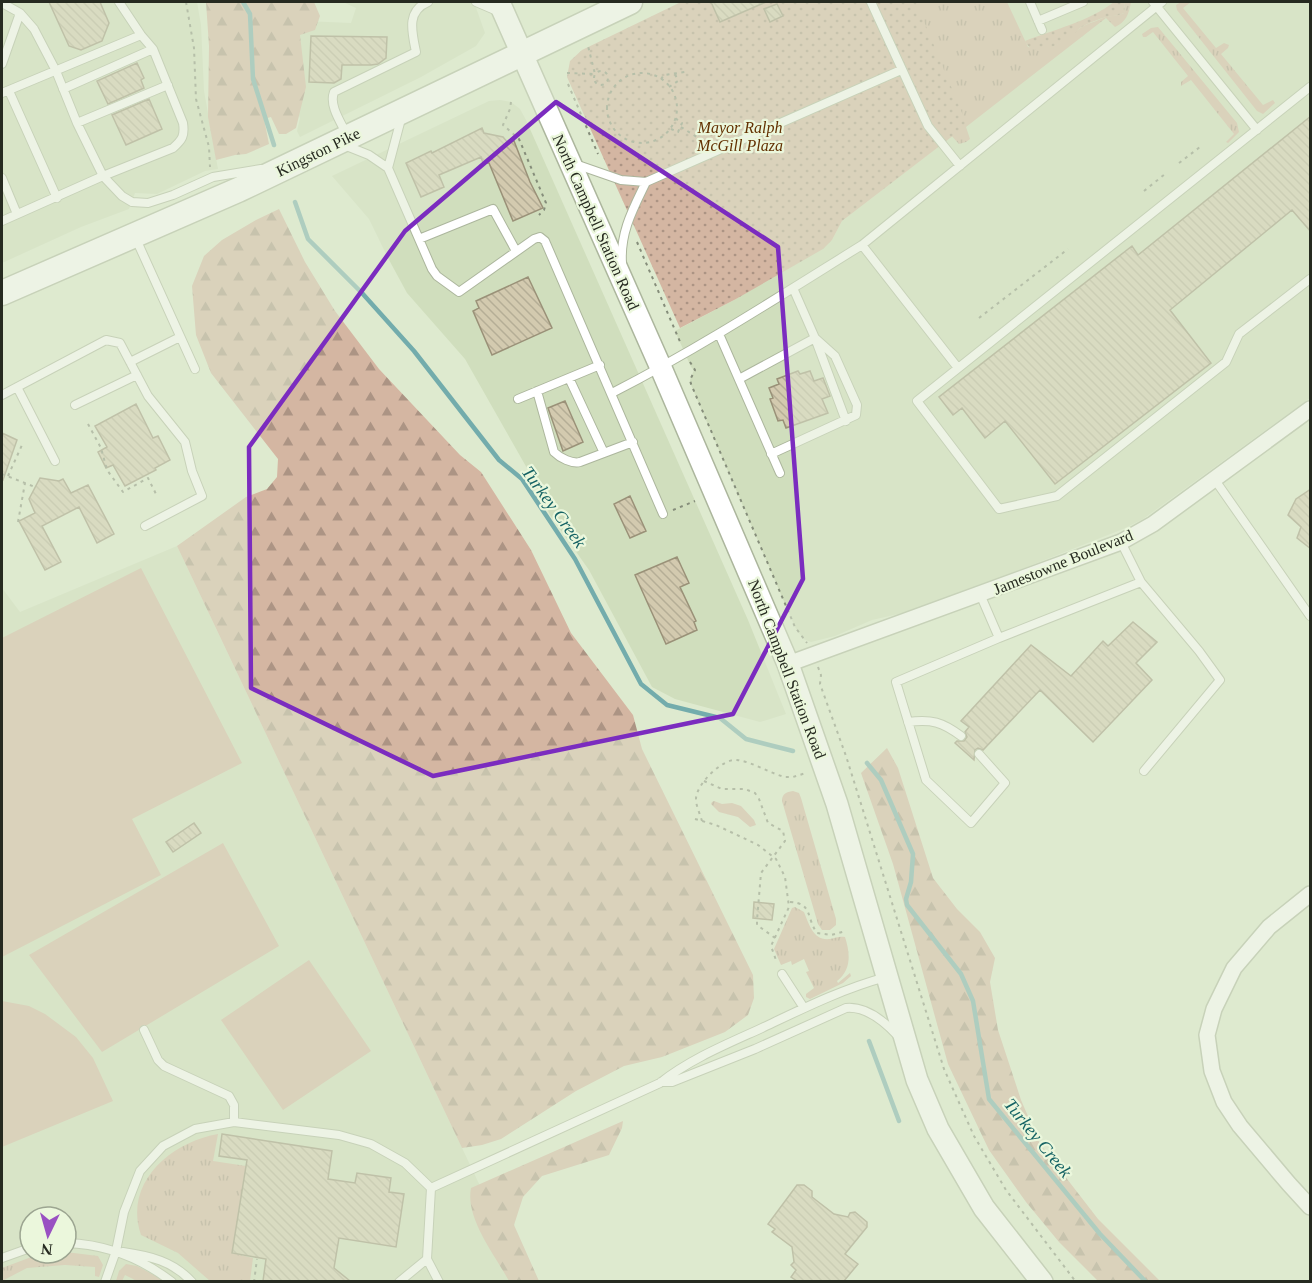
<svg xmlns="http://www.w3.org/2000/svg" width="1312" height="1283" font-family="Georgia,serif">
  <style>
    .built { fill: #d0debd; fill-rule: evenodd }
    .grass { fill: url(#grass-tufts) }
    .forest { fill: url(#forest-firs) }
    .park { fill: url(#park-dots) }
    .pitch { fill: #d4b6a2 }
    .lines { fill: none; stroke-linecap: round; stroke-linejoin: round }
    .stream { stroke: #73acac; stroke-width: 4.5 }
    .building { fill: url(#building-back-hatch); stroke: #9a9178; stroke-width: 1.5 }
    .lane-casing { stroke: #acb69d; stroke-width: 10 }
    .street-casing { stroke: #acb69d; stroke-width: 18 }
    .secondary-casing { stroke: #acb69d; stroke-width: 24 }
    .primary-casing { stroke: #acb69d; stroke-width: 27 }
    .path { stroke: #858d7a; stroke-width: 2; stroke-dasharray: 3 4.5; stroke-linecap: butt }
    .lane { stroke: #fff; stroke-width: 8 }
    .street { stroke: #fff; stroke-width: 15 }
    .secondary { stroke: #fff; stroke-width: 21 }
    .primary { stroke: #fff; stroke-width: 24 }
    .marked { fill: none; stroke: #7b2cbf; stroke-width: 4.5; stroke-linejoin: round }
    .labels { text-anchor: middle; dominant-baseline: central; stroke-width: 4.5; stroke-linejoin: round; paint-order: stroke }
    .park-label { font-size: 16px; font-style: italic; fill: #633102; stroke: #ebf7dc }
    .street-label { font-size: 16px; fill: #262a20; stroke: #ebf7dc }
    .water-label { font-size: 18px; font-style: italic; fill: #156364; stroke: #ebf7dc }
  </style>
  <defs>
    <pattern id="grass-tufts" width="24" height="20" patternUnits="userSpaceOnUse" patternTransform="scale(1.5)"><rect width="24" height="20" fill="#d4b6a2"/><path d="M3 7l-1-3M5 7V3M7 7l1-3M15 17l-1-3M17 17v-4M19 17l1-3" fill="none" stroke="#ac9484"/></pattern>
    <pattern id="forest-firs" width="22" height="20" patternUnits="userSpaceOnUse" patternTransform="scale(1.5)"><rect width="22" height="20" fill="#d4b6a2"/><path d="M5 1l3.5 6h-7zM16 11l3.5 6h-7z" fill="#ac9484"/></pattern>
    <pattern id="park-dots" width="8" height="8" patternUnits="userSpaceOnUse" patternTransform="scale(1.5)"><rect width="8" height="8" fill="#d4b6a2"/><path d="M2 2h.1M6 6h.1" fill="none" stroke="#ac9484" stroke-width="1.8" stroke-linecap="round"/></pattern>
    <pattern id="building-back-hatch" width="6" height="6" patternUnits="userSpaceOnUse" patternTransform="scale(1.5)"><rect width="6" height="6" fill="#d3caaf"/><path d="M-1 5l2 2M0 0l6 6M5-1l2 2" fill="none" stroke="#b5ae96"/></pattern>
  </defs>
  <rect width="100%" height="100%" fill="#deeacf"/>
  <path class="built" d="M2 2H197L201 25 204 91 218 169 205 171 157 194 135 193 129 209 81 227 2 263Z
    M343 2H474L485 33 476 46 421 77 300 137 297 131 300 118 290 96 294 48 305 21 351 23 356 8Z
    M882 2H1310V398L1143 519 1123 529 920 609 872 620 835 636 811 642 803 639 795 627 691 385 690 380 694 370 691 367 675 331 736 299 832 240 842 221 951 137Z
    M500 100 511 102 520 109 526 120 748 620 786 714 760 722 675 699 652 687 589 570 550 515 532 477 465 359 407 293 388 258 369 219 332 176 489 101Z
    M177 546 525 1281H2V588L20 612ZM30 1217H66V1253H30Z"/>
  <path class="grass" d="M882 2H1007L1028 47C1053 52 1060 43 1079 29 1085 24 1094 22 1101 19 1108 15 1116 17 1124 13L1125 2H1131C1129 14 1126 22 1115 27L1106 18 966 127 970 139 966 142 959 144 937 120Z
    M1181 2H1191L1183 8 1216 48 1224 43 1229 45 1228 48 1221 54 1263 105 1273 100 1275 103 1263 114 1257 111 1177 10 1176 5Z
    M1158 27 1237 123 1239 132 1228 143 1226 142 1234 134 1191 80 1181 86V82L1188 76 1153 32 1146 37H1143L1142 34 1151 28Z
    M793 791 799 793 801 798 836 919V925L830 930H822L818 924 782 801C782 794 786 792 793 791Z
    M714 801 722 804 732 803 741 806 754 820 756 825 750 827 738 817 719 812 711 804 712 802Z
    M795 907 804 912C809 924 813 941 830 939 836 938 839 936 845 937 850 953 852 969 837 981L838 983 850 973 851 976 843 983 810 999 806 997V994L814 988 806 972 809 971 804 959 792 965 791 961 781 965 774 949 792 908Z
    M218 1134 213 1161 246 1166 232 1253 253 1258 250 1281H210L178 1253 141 1235C123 1183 171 1142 218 1134Z
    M66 1252 98 1256 103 1265 99 1277 95 1276V1267L65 1265 27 1268 2 1281V1268L34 1256Z
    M126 1264 137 1266 165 1281H137L125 1275 122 1281H116L119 1271Z"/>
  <path class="forest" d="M206 2H314L320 16 315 30 300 35 306 87 296 128 286 134H279L271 117 264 119 269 144 246 154 235 155 216 160 208 117 209 46Z
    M279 209 305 262 335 311 379 369 460 455 481 472 531 550 571 633 633 715 642 749 753 975 754 998 748 1015 725 1032 662 1057 624 1066 576 1091 501 1139 482 1145 462 1148 177 546 246 497 267 489 277 477 278 459 211 373 196 335 192 286 204 256 222 240 256 220Z
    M887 748 898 768 933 878 957 909 980 932 995 958 990 982 998 1030 1021 1100 1040 1144 1098 1219 1160 1281H1098L1059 1242 1026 1202 989 1150 948 1064 893 864 861 773Z
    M623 1121 622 1128 609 1155 542 1176 523 1197 514 1225 539 1281H509C495 1255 465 1218 471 1188Z"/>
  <path class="park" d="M681 2H916L967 125 842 221 832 240 823 249 736 299 680 328 567 77 570 61 582 50Z
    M1114 2H1125L1124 13C1117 16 1113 16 1106 17 1101 18 1084 25 1080 28 1077 30 1076 33 1073 35 1061 44 1033 60 1025 41 1055 29 1088 22 1114 2Z"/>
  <path class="pitch" d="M141 568 242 763 132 819 161 875 2 957V638Z
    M223 843 279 946 102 1052 29 955Z
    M309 960 371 1051 283 1110 221 1020Z
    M2 1001 29 1006 45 1014 76 1037 93 1058 113 1101 2 1147Z"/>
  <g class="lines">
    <path class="stream" d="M243 2 250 14 253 79 274 145
      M295 202 308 239 362 293 414 351 499 460 522 479 575 559 641 684 667 705 720 718 746 739 793 751
      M867 763 881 780 913 854 911 882 906 899 907 905 961 974 973 1001 989 1099 1100 1234 1146 1282
      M869 1041 899 1121"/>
  </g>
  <path class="building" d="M49 2H100L109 23 102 41 81 50 69 46Z
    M711 2H766L720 22Z
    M777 4 783 16 770 22 764 9Z
    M311 36 387 37 386 58 378 64 371 65H342L341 79 334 83 309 82Z
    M137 63 144 78 141 80 144 88 108 104 97 81Z
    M149 99 162 129 126 145 112 115Z
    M1311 116V232L1292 210 1170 310 1211 363 1055 484 1005 421 985 438 962 408 953 415 939 397 1132 246 1138 255Z
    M482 128 484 133 503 137 508 143 514 141 530 182 543 208 513 221 489 163H483L481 157 439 175 444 187 421 197 406 163 431 151 432 153Z
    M528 277 552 328 492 355 473 311 479 308 476 301Z
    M798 371 800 374 810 371 814 381 823 378 830 396 822 399 828 413 786 428 783 420 778 421 770 399 773 398 769 388 779 384 777 379Z
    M565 401 583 442 563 451 548 408Z
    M136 404 153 438 158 436 170 460 155 468 156 470 125 486 113 465 106 468 98 452 107 447 95 426Z
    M2 433 17 440 3 480 2 479Z
    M40 478 59 481 63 479 71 493 88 485 114 534 97 543 79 507 42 526 61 562 45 570 19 521 35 513 29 499Z
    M1311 489V549L1297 538 1301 527 1288 515 1296 499Z
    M630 496 646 531 630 538 614 504Z
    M677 557 689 583 680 587 696 621 694 622 697 630 666 644 635 575Z
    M1133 622 1157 642 1136 663 1152 680 1093 742 1040 690 983 750 978 748 975 750 974 760 955 743 957 741H964L967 737 965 732 969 727 961 721 1031 645 1071 676 1103 641 1108 646Z
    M194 823 201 833 173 852 166 842Z
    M754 902 774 904 772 920 753 918Z
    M222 1134 332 1151 328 1179 355 1183 357 1173 391 1178 389 1192 404 1194 396 1247 339 1238 334 1268 350 1281H263L266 1259 232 1253 247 1160 219 1156Z
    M797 1185H804L812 1191V1197L834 1214 848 1217 850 1213 855 1212 867 1222V1227L845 1254 858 1264 844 1281H797L791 1277 796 1270 791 1265 794 1262 792 1247 772 1232 775 1229 768 1224Z"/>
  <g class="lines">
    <g class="lane-casing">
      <path id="lane" d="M476 2 497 11
        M871 2 928 126 960 166
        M1030 2 1042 30
        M1153 2 1257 130
        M2 3 20 13 34 29 56 71 77 123 103 176 122 196 132 202 148 203 173 195 213 177 261 169
        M1038 21 1083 2
        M2 64 20 13
        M1310 87 917 401 999 509 1057 496 1226 362 1239 334 1310 279
        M63 89 153 49
        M9 91 57 198
        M2 93 141 35
        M401 119 388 168 432 269 437 276 459 292 534 239 540 237 545 241 663 514
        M77 123 168 85
        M346 133C340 121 329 105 334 92L416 52C412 32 406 11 428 2
        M344 145 369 155 388 168
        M575 164 621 180 646 182 901 70
        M2 178 17 214
        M2 221 103 176 173 148C182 140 185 136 183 123L153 49 141 35 119 2
        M136 239 195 369
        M419 239 493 209 516 251
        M862 245 1162 2
        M622 263C620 232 633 209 646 182
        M793 288 815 338 846 421
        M719 334 780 473
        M130 362 180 337
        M569 378 604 453
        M739 379 815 338
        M17 387 55 461
        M537 391 554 452C560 458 572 464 580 462L633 442
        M612 393C698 349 780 296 862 245L958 368
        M2 395 106 340 120 343 148 396 185 442 192 471 202 496 145 526
        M518 399 600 365
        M75 405 137 375
        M771 454 856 415 857 405 835 356 815 338
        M1215 480 1310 616
        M1121 542 1141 582 1199 651 1220 680 1144 771
        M999 638 1141 582
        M908 722C932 719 942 722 961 736
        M979 754 1005 783 971 823 926 780 896 682 999 638 980 594
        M782 974 804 1008
        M144 1030 158 1060 164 1066 229 1096 234 1105V1122
        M661 1082H672L755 1049 846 1008C866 1006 885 1022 898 1036
        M431 1188 660 1083C690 1059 727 1044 762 1028 802 1009 842 989 886 977
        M431 1188 427 1259 439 1282
        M66 1243C104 1244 141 1258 172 1282
        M123 1252C150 1256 173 1261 192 1282
        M2 1258 30 1248
        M105 1282 116 1251 124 1212 140 1171 163 1146 195 1129 234 1122 339 1135 371 1144 405 1163 431 1188
        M399 1282 427 1259"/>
    </g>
    <g class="street-casing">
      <path id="street" d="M788 664 1121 542 1153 524 1310 409
        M1310 894 1269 927 1234 968 1214 1009 1207 1035 1212 1071 1224 1102 1240 1126 1289 1184 1310 1207"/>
    </g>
    <g class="secondary-casing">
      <path id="secondary" d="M499 2 661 368 788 664 837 804 917 1080 938 1129 984 1208 1042 1282"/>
    </g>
    <g class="primary-casing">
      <path id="primary" d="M2 293 238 190 630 2"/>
    </g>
    <path class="path" d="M186 2 194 48 196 99 209 147 210 167
      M594 78a7 7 0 1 1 14 0a7 7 0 1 1-14 0Z
      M567 73 595 74 588 46
      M607 108a35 35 0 1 1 70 0a35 35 0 1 1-70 0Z
      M661 79 664 75 685 72
      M568 84 598 154
      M669 87 678 81 675 74
      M511 102 510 109 503 125 519 139 546 203 544 210 539 215
      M681 127 700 139
      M671 129 678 132 682 123 675 118
      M1179 163 1200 147
      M1144 191 1165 174
      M637 242 681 344
      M979 318 1068 249
      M690 362 695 370 690 380 691 384 795 627 807 643
      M88 424 101 448 107 470 123 492 148 478 156 494
      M2 474 35 487
      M8 476 22 445
      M673 510 695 501
      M18 522 25 483
      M818 667 821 675 820 684 846 756 944 1069 974 1136 1006 1190 1076 1282
      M704 781 722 789H745L755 793 759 799 768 823 783 831 785 841 761 873 757 920V925L775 938
      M695 819 716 825 758 845 776 859 785 877 789 907 771 946 777 963
      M702 821C700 814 696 806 696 799 696 784 723 758 737 760 753 762 769 773 785 777H793L806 773
      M790 902C813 903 806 918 817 933L831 935 846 931
      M254 1282 257 1259"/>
    <use href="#lane" class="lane"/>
    <use href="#street" class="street"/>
    <use href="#secondary" class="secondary"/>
    <use href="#primary" class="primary"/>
  </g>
  <path d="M0 0H1312V1283H0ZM556 102 778 247 803 579 733 714 433 776 251 688 249 447 405 231Z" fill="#deeacf" fill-opacity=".55" fill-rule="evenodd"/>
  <path class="marked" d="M556 102 778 247 803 579 733 714 433 776 251 688 249 447 405 231Z"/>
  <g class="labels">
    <g class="park-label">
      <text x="740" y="127">Mayor Ralph<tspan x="740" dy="18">McGill Plaza</tspan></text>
    </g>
    <g class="street-label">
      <text transform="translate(318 152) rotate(-26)">Kingston Pike</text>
      <text transform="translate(596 222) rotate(66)">North Campbell Station Road</text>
      <text transform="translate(1063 562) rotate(-22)">Jamestowne Boulevard</text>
      <text transform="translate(787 669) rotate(69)">North Campbell Station Road</text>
    </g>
    <g class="water-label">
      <text transform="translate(554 507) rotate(54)">Turkey Creek</text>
      <text transform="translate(1038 1138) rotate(51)">Turkey Creek</text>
    </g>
  </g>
  <rect width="1312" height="1283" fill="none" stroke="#262a20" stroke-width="6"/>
  <g transform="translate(48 1235) rotate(185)"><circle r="28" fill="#ebf7dc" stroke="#9ca591" stroke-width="1.5"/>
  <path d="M0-4.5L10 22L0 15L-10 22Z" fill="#9950c2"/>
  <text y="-9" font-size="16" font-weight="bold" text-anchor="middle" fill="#262a20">N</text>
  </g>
</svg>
